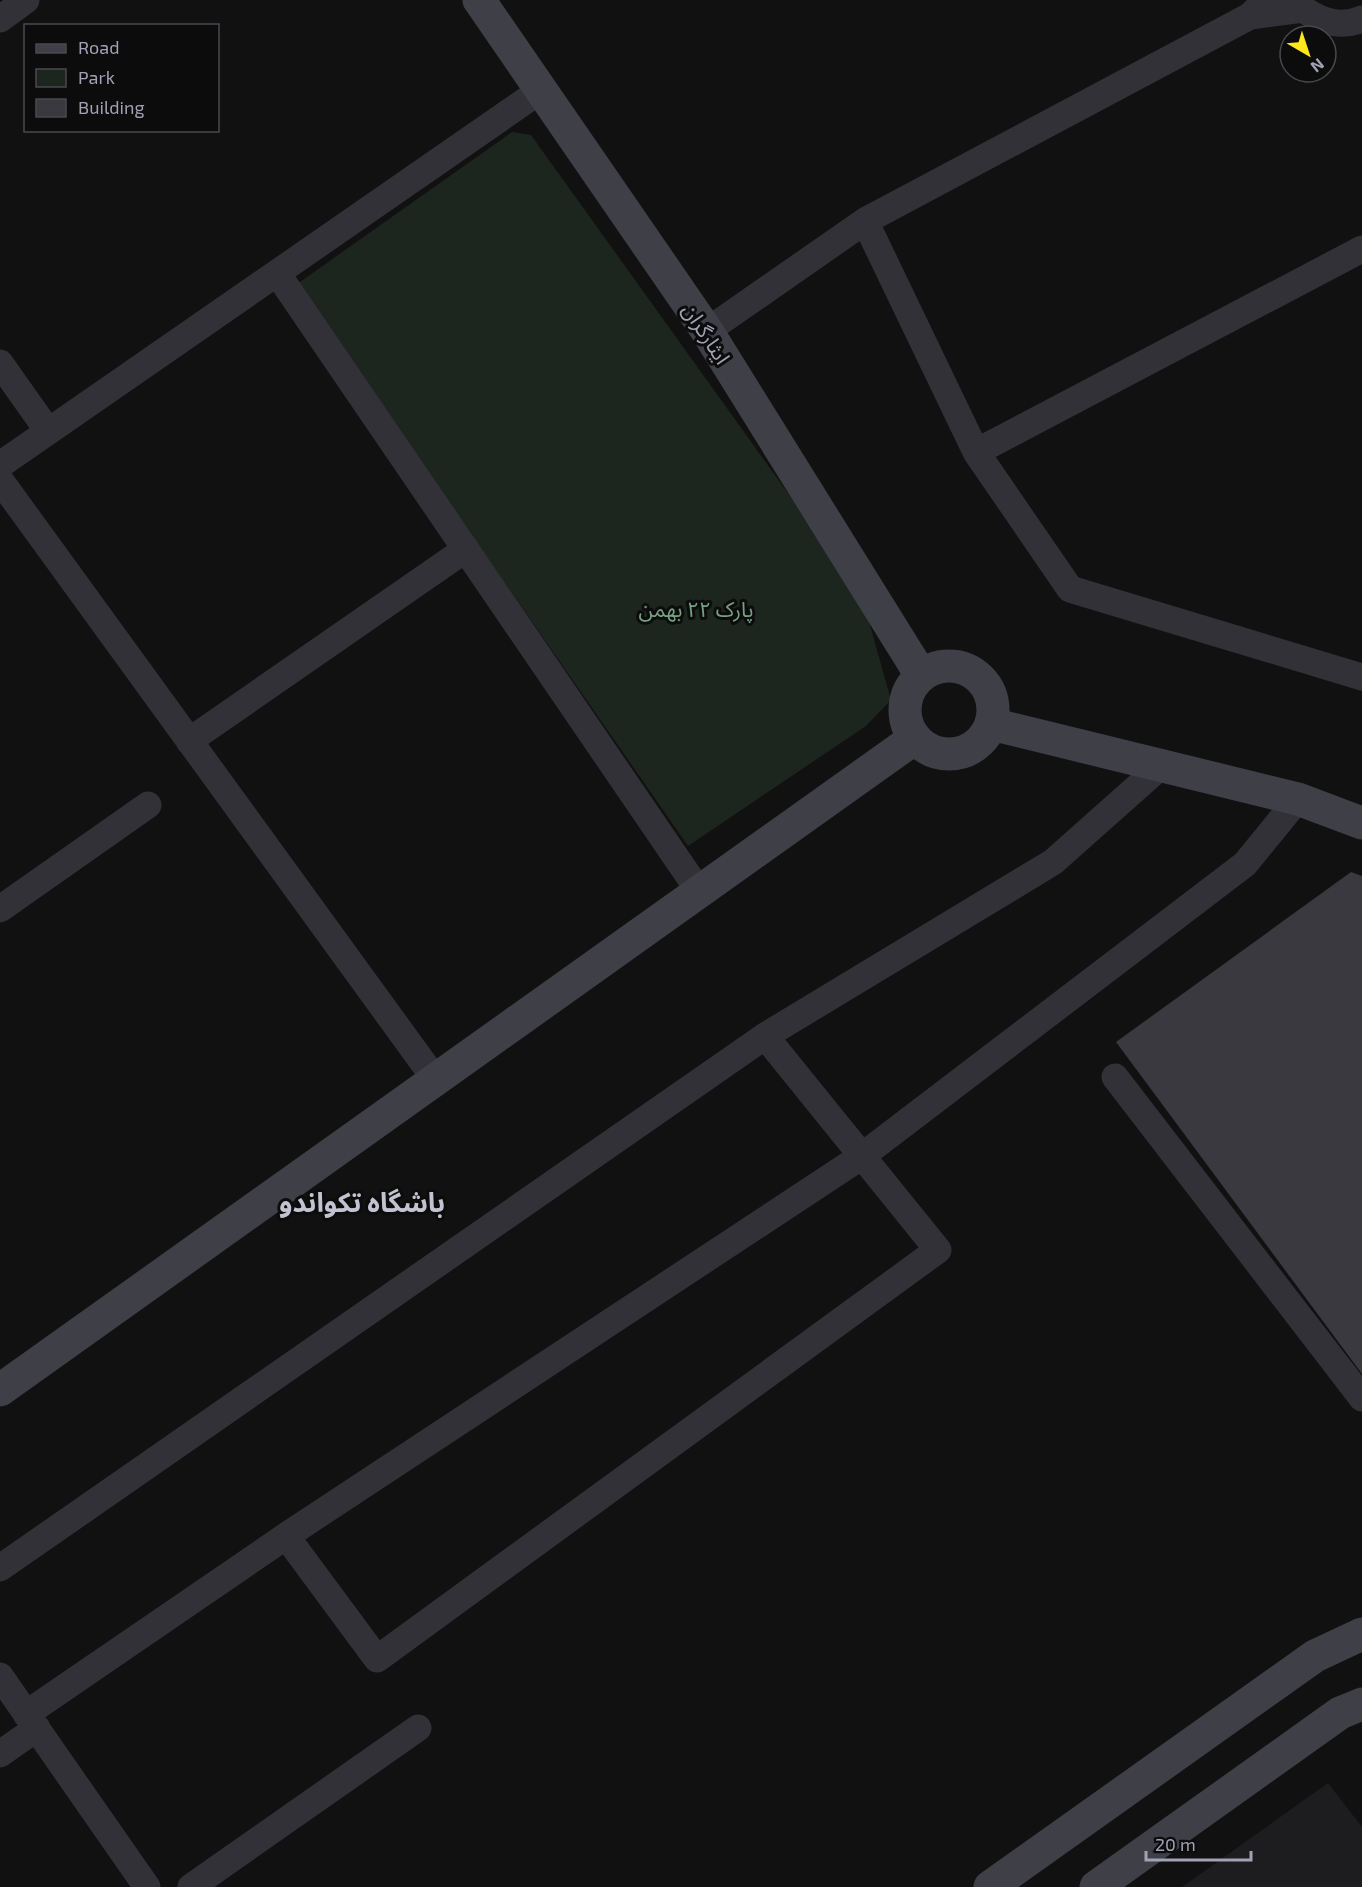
<svg xmlns="http://www.w3.org/2000/svg" width="1362" height="1887" font-family="'Exo 2','Noto Sans Arabic',sans-serif">
  <style>
    .built { fill: #1d1d1f }
    .green { fill: #1d251f }
    .building { fill: #3a393f }
    .lines { fill: none; stroke-linecap: round; stroke-linejoin: round }
    .street { stroke: #323138; stroke-width: 27 }
    .secondary { stroke: #3f3f48; stroke-width: 33 }
    .labels { text-anchor: middle; dominant-baseline: central; stroke-width: 6; stroke-linejoin: round; paint-order: stroke }
    .street-label { font-size: 21px; fill: #a1a2b4; stroke: #0c0c0d }
    .park-label { font-size: 21px; fill: #76a182; stroke: #0c0c0d }
    .district-label { font-size: 27px; font-weight: bold; fill: #c2c3d0; stroke: #0c0c0d }
  </style>
  <rect width="100%" height="100%" fill="#111112"/>
  <path class="built" d="M1328 1783 1362 1827V1887H1182Z"/>
  <path class="green" d="M512 132 531 135 851 581 870 625 891 700 866 726 688 846 297 284Z"/>
  <path class="building" d="M1351 872 1362 876V1374L1116 1042Z"/>
  <g class="lines">
    <path class="street" d="M1266 0 1250 16 1303 9C1322 22 1341 28 1362 19
      M0 19 26 0
      M865 221 976 452 1070 589 1362 677
      M277 273 699 891
      M707 331 865 221 1250 16
      M0 363 48 431
      M976 452 1362 249
      M0 465 541 90
      M0 480 435 1079
      M189 741 466 549
      M0 909 148 805
      M1115 1077 1362 1398
      M286 1536 377 1659 938 1250 765 1036
      M0 1568 765 1036 1053 862 1161 766
      M0 1676 147 1887
      M26 1714 286 1536 862 1156 1245 864 1298 799
      M0 1754 37 1728
      M191 1887 418 1728"/>
    <path class="secondary" d="M479 0 707 331 921 675
      M905 710a44 44 0 1 1 88 0a44 44 0 1 1-88 0Z
      M991 724 1298 799 1362 823
      M0 1390 915 738
      M990 1887 1315 1656 1362 1634
      M1096 1887 1340 1713 1362 1704"/>
  </g>
  <g class="labels">
    <g class="street-label">
      <text transform="translate(707 333) rotate(57)">ایثارگران</text>
    </g>
    <g class="park-label">
      <text x="696" y="608">پارک ۲۲ بهمن</text>
    </g>
    <g class="district-label">
      <text x="362" y="1201">باشگاه تکواندو</text>
    </g>
  </g>
  <rect x="24" y="24" width="195" height="108" fill="#0c0c0d" stroke="#484850" stroke-width="1.5"/>
  <rect x="36" y="44" width="30" height="9" fill="#3f3f48" stroke="#484850" stroke-width="1.5"/>
  <text x="78" y="54" font-size="18" fill="#a1a2b4">Road</text>
  <rect x="36" y="69" width="30" height="18" fill="#1d251f" stroke="#484850" stroke-width="1.5"/>
  <text x="78" y="84" font-size="18" fill="#a1a2b4">Park</text>
  <rect x="36" y="99" width="30" height="18" fill="#3a393f" stroke="#484850" stroke-width="1.5"/>
  <text x="78" y="114" font-size="18" fill="#a1a2b4">Building</text>
  <g transform="translate(1308 54) rotate(141)"><circle r="28" fill="#0c0c0d" stroke="#484850" stroke-width="1.5"/>
  <path d="M0-4.5L10 22L0 15L-10 22Z" fill="#ffe51c"/>
  <text y="-9" font-size="16" font-weight="bold" text-anchor="middle" fill="#a1a2b4">N</text>
  </g>
  <path d="M1146 1851v9h105v-9" fill="none" stroke="#a1a2b4" stroke-width="3"/>
  <text x="1155" y="1851" font-size="18" fill="#a1a2b4" stroke="#0c0c0d" stroke-width="4.5" paint-order="stroke">20 m</text>
</svg>
